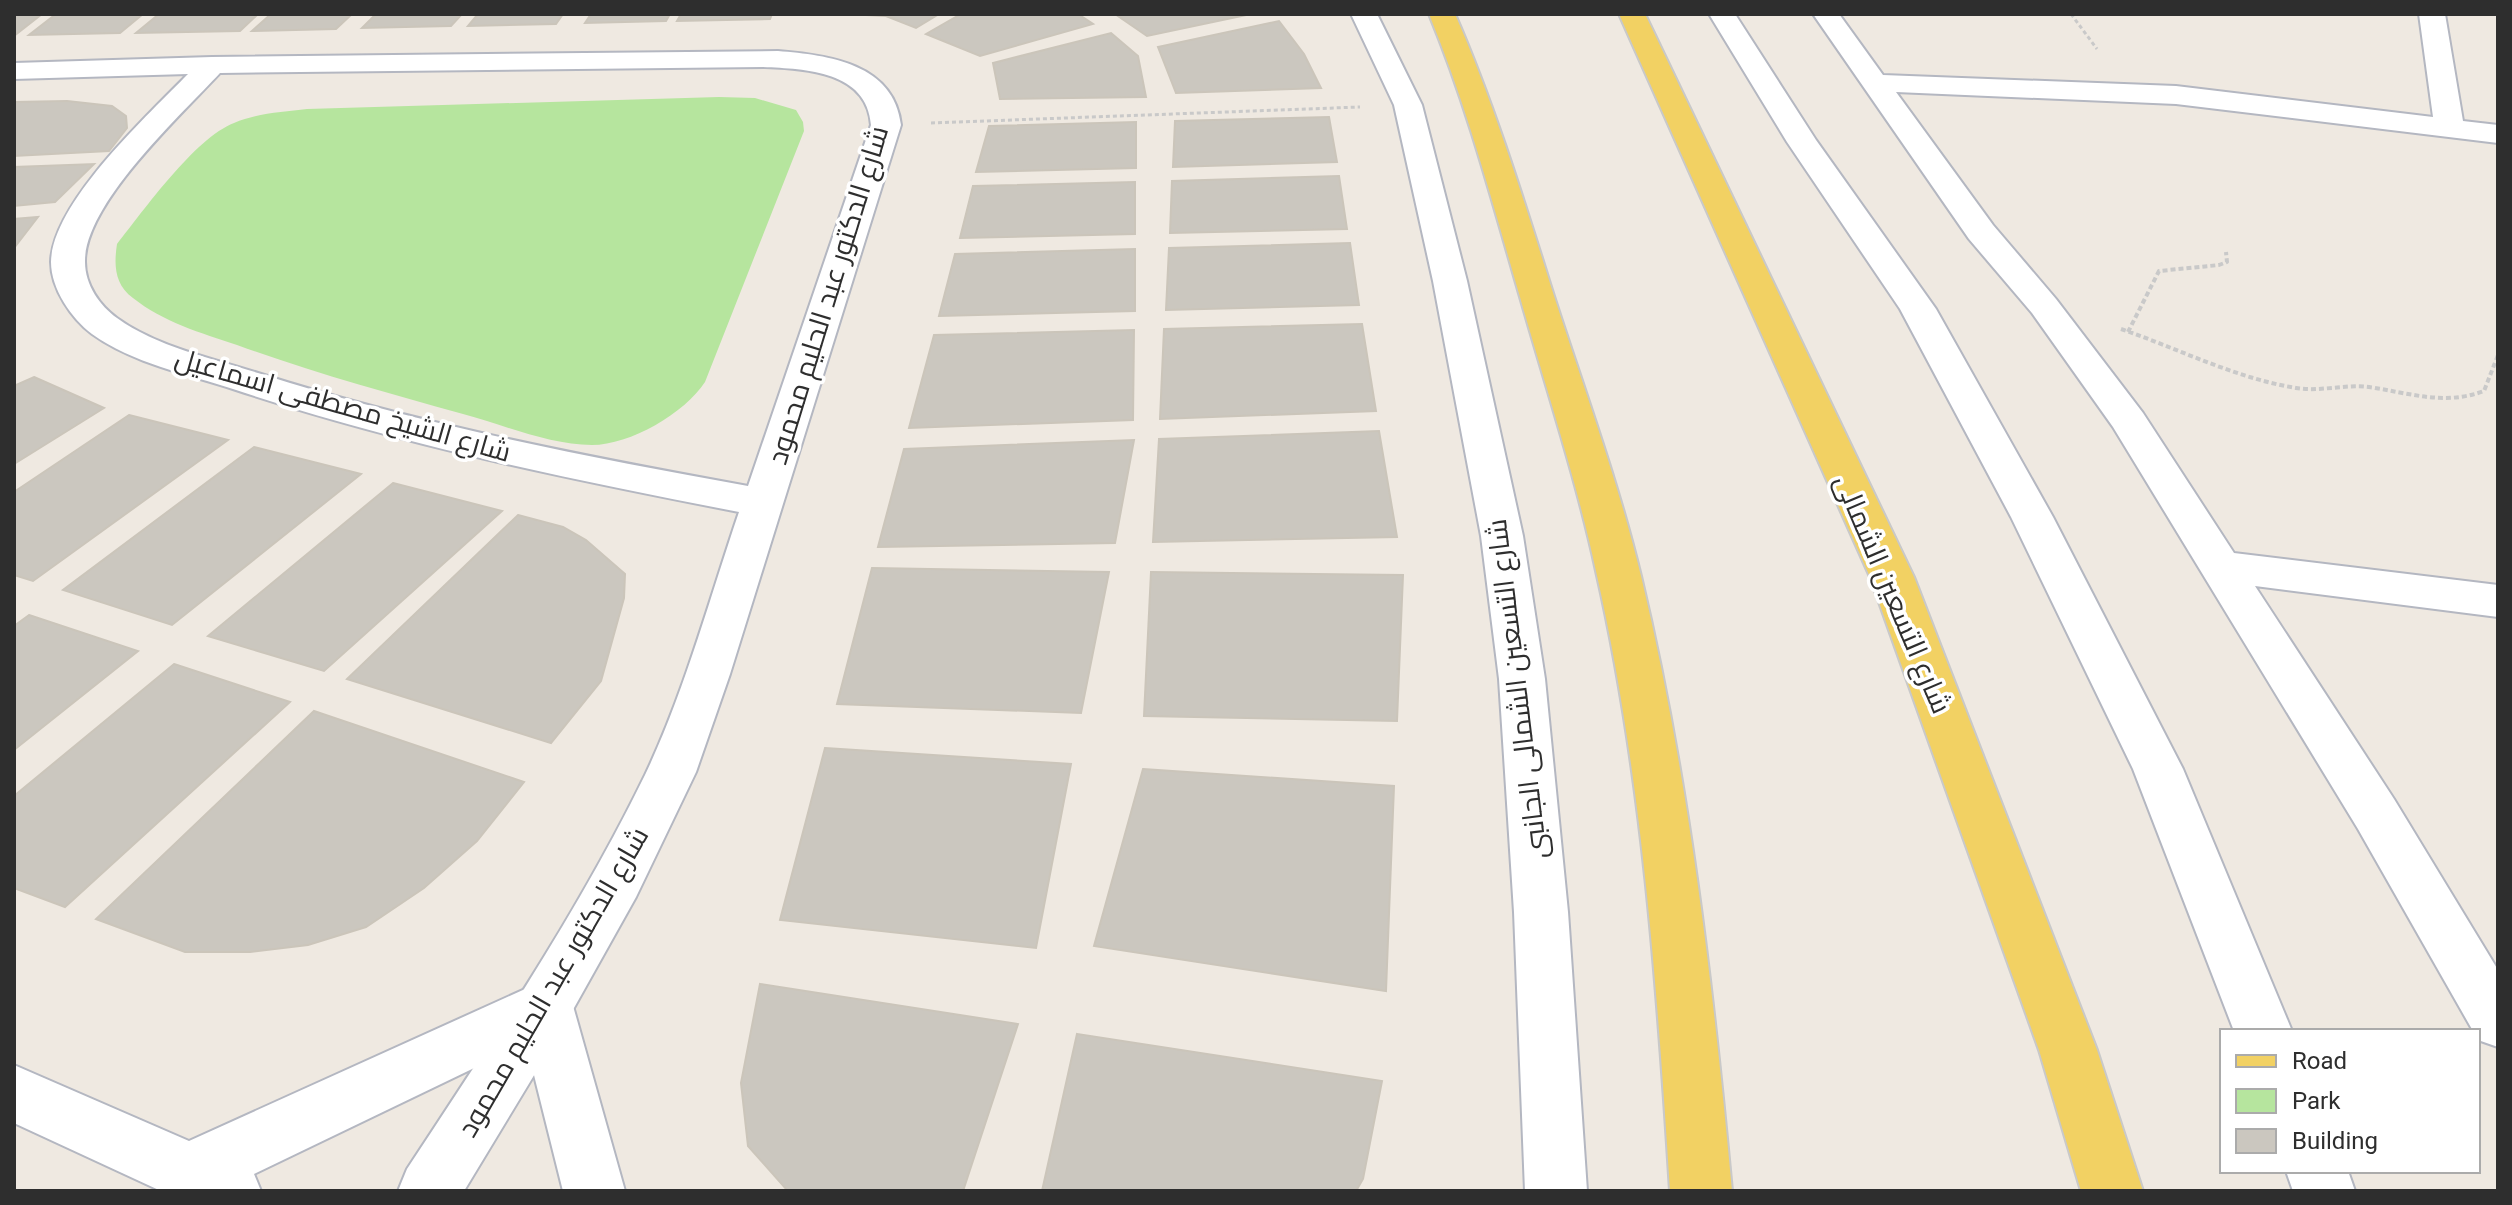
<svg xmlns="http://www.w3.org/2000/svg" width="2512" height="1205" font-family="Roboto,Cairo,sans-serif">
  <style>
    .green { fill: #b6e59e }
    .building { fill: #cbc7bf; stroke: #cbc5ba; stroke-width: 2 }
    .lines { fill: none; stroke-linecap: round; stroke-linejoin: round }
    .minor-casing { stroke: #b4b7c1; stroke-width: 4 }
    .tertiary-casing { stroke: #b4b7c1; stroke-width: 4 }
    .primary-casing { stroke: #c9c9c9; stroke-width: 4 }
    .path-far1 { stroke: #c9c9c9; stroke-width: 3; stroke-dasharray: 4 3; stroke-linecap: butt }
    .path { stroke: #c9c9c9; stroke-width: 4; stroke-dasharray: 5 3; stroke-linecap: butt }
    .minor { fill: #fff; fill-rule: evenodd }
    .tertiary { fill: #fff; fill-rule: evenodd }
    .primary { fill: #f2d163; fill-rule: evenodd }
    .labels { text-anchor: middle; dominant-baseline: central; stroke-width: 7; stroke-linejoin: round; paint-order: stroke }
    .street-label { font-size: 28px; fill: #2e2e2e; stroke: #fff }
  </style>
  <rect width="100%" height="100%" fill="#efe9e1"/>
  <path class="green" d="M719 97 755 98 796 110 803 122 804 131 705 382C685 413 630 445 592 445 550 445 504 425 463 414 387 393 311 372 237 345 201 333 163 322 133 298 114 284 114 264 117 244 144 210 195 138 234 123 257 113 283 112 307 109Z"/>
  <path class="building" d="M14 14H42L14 36Z
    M56 14H143L120 33 29 35Z
    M159 14H258L240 31 136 33Z
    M271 14H352L336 29 252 31Z
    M376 14H462L451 26 362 28Z
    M478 14H563L556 24 468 26Z
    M591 14H670L666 21 585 23Z
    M681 14H772L770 19 677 21Z
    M846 14H939L916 28 886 16Z
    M961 14H1078L1093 24 980 56 926 34Z
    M1115 14H1251L1147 36Z
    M1279 21 1304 54 1321 88 1176 93 1158 47Z
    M1111 33 1138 56 1146 97 1000 99 993 63Z
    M67 101 112 106 126 116 127 128 109 151 14 156V102Z
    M1329 117 1337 162 1173 167 1175 121Z
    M1136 122V168L976 172 989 126Z
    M94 164 55 202 14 206V167Z
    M1339 176 1347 229 1170 233 1172 181Z
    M1135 182V234L960 238 973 186Z
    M38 217 14 248V219Z
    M1350 243 1359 305 1166 310 1169 248Z
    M1135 249V311L939 316 955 254Z
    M1362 324 1376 411 1160 419 1164 329Z
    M1134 330 1133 420 909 428 934 335Z
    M34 377 104 408 14 464V386Z
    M129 415 228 440 33 581 14 575V492Z
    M1379 431 1397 537 1153 542 1159 439Z
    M1134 440 1115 543 878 547 904 449Z
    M254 447 361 474 172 625 63 590Z
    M393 483 502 511 324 671 208 636Z
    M518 515 563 527 586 540 625 574 624 598 601 681 551 743 347 679Z
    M872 568 1109 572 1081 713 837 704Z
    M1151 572 1403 575 1397 721 1144 716Z
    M29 615 138 651 14 750V626Z
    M174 664 290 702 65 907 14 888V796Z
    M314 711 524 782 477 841 424 888 366 927 308 945 250 952H185L96 919Z
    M825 748 1071 764 1036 948 780 920Z
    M1143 769 1394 786 1386 991 1094 946Z
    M760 984 1018 1024 963 1191 787 1190 748 1146 741 1083Z
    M1077 1034 1382 1081 1363 1179 1356 1191H1042Z"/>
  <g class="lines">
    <g class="minor-casing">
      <path id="minor" d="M1813 14H1839L1883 75 2176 86 2433 117 2419 14H2445L2463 121 2498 125V143L2176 104 1896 92 1993 225 2056 299 2143 413 2234 553 2498 585V617L2255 586 2394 799 2498 970V1047L2478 1040V1031H2473L2358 829 2113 427 2032 313 1969 239Z
        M778 51C829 55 894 64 901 125L730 674 696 772 636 897 565 1024 464 1191H398L407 1169C491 1041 578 913 645 775 684 694 710 597 739 512 569 479 398 444 233 389 187 374 132 363 92 334 72 319 51 289 51 262 52 203 148 115 188 74L14 79V63L212 57ZM763 67C806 69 867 71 871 125L748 486C583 456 418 424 258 373 212 358 157 347 117 318 100 306 85 285 85 262 84 204 181 115 220 73Z"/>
    </g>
    <g class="tertiary-casing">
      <path id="tertiary" d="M1351 14H1377L1422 105 1467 281 1523 536 1545 679 1568 912 1587 1191H1525L1514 912 1499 679 1481 536 1433 281 1394 105Z
        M1709 14H1735L1816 140 1936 309 2053 517 2183 769 2292 1031H2234L2133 769 2011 517 1900 309 1787 142Z
        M545 980 565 988 573 1006 625 1191H563L526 1043 254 1174 261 1191H161L14 1123V1065L189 1141Z
        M2286 1171H2348L2355 1191H2293Z"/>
    </g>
    <g class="primary-casing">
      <path id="primary" d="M1429 14H1455C1495 106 1524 201 1554 296 1584 389 1618 481 1641 576 1689 777 1713 985 1732 1191H1670C1657 984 1642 774 1596 571 1576 478 1546 388 1520 297 1492 201 1467 106 1429 14Z
        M1619 14H1645L1914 577 2097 1050 2143 1191H2081L2039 1050 1870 577Z"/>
    </g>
    <path class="path-far1" d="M2071 14 2097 49
      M931 123 1360 107"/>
    <path class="path" d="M2121 329C2179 349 2235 378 2296 388 2320 392 2345 384 2369 387 2410 393 2444 406 2484 391L2498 355
      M2128 332 2159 271 2219 265 2227 262 2226 252"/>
    <use href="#minor" class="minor"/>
    <use href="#tertiary" class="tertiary"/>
    <use href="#primary" class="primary"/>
  </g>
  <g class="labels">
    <g class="street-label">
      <text transform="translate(828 295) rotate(-73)">شارع الدكتور عبد الحليم محمود</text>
      <text transform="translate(343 405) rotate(16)">شارع الشيخ مصطفى اسماعيل</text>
      <text transform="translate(1893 594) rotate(67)">شارع التسعين الشمالى</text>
      <text transform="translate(1517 689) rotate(-97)">شارع التسعين الشمالى الجانبى</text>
      <text transform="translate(553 982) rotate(-60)">شارع الدكتور عبد الحليم محمود</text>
    </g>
  </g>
  <rect width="2512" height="1205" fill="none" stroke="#2e2e2e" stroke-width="32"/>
  <rect x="2220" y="1029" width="260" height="144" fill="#ffffff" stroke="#ababab" stroke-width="2"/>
  <rect x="2236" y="1055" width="40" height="12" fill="#f2d163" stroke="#ababab" stroke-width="2"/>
  <text x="2292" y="1069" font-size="24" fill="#2e2e2e">Road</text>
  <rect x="2236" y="1089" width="40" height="24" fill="#b6e59e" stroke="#ababab" stroke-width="2"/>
  <text x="2292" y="1109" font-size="24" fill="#2e2e2e">Park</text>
  <rect x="2236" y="1129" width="40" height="24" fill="#cbc7bf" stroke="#ababab" stroke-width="2"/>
  <text x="2292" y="1149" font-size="24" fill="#2e2e2e">Building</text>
</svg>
